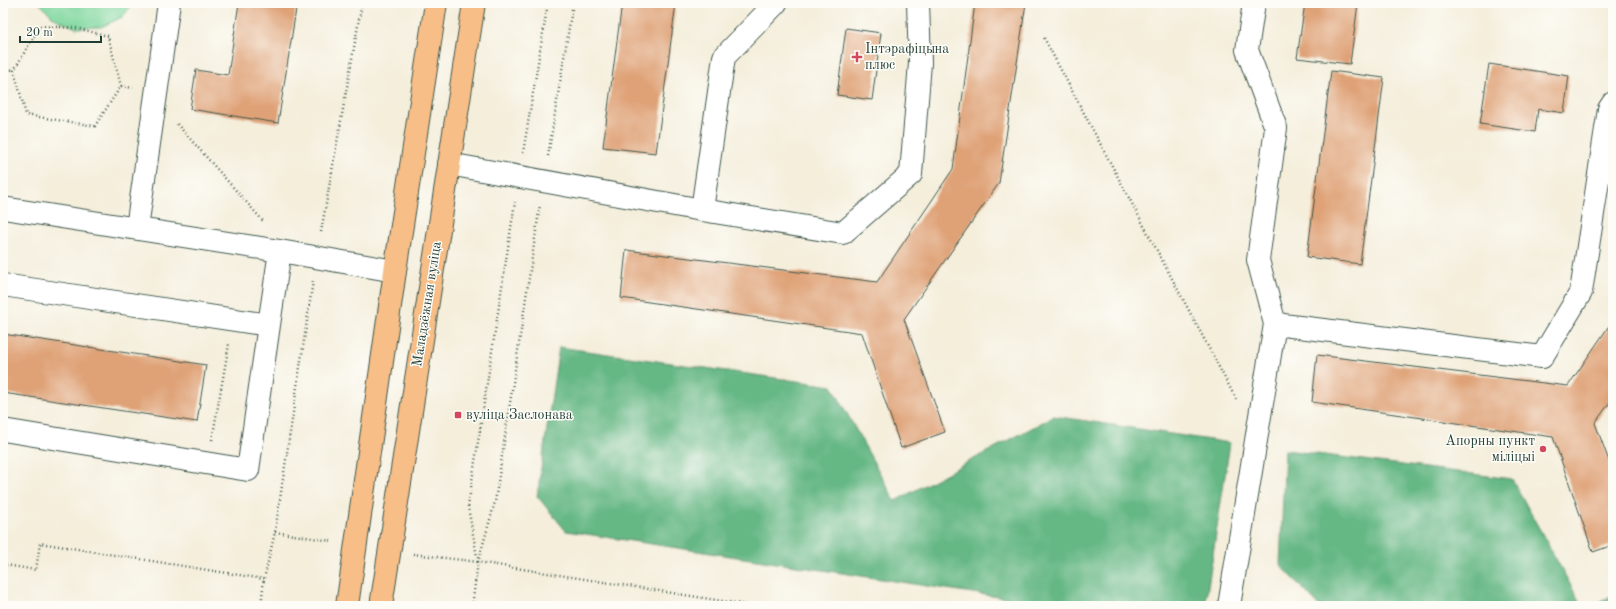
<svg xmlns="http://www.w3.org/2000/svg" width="1616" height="609" font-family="'Old Standard TT',serif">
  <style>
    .green { fill: #7cd69c; stroke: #4e8a68 }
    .forest { fill: #65b784; stroke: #427a5c }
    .building { fill: #dfa277 }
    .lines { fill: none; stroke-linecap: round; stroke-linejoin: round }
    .minor-casing { stroke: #3f584d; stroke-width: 24 }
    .major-casing { stroke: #3f584d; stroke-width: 24 }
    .path { stroke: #3f584d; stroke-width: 2.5; stroke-dasharray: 1 3; stroke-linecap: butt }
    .minor { stroke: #fff; stroke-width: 22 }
    .major { stroke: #f7be87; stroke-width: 22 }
    .poi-dot { fill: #d1495b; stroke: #fdfcf7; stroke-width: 1.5 }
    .labels { text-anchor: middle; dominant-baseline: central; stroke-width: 3; stroke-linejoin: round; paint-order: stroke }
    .poi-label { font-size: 14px; fill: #1f3d34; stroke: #fdfcf7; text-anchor: start }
    .street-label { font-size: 14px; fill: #1f3d34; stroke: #fdfcf7 }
  </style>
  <rect width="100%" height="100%" fill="#fdfcf7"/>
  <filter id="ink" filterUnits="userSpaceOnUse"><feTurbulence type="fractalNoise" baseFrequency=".025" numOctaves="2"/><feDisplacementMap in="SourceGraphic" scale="8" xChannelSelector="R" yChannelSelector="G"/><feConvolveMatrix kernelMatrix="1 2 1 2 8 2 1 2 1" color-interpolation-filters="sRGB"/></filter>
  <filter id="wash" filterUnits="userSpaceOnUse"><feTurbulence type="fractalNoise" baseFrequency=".012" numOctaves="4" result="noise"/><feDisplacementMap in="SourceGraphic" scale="16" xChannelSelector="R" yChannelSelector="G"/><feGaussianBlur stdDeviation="0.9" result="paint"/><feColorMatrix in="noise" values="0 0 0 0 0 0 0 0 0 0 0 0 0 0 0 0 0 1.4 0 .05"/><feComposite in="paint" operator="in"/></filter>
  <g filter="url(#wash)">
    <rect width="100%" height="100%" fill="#f4eedb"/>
    <path class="green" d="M39 3H134L122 17 101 27 76 28 54 18Z"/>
    <path class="forest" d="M559 347 832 386 895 501 1054 416 1230 443 1205 606H1058L566 531 537 496Z
      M1285 450 1512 479 1582 606H1319L1280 564Z
      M1613 595V606H1591Z"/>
    <g id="blocks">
      <path class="building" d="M239 3H297L278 123 190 109 196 70 228 75Z
        M622 3H676L656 153 603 147Z
        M975 3H1026L999 183 904 319 945 432 901 448 862 333 621 298 626 250 877 282 953 169Z
        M1305 3H1358L1350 64 1297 58Z
        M846 28 881 33 872 100 837 95Z
        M1489 64 1569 76 1564 113 1538 109 1535 132 1480 124Z
        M1331 71 1384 78 1360 264 1307 257Z
        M1613 320V398L1595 423 1613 472V545L1593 552 1553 437 1312 402 1317 355 1568 386Z
        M3 334 206 365 197 422 3 393Z"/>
    </g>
  </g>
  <g filter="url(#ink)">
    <use href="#blocks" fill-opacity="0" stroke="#3f584d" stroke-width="1"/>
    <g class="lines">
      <g class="minor-casing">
        <path id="minor" d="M449 164 702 210 843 233 911 174 920 63 918 3
          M3 208 280 251 395 271
          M702 210 724 57 776 3
          M137 228 169 3
          M3 285 269 325 280 251
          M1275 324 1542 357 1581 292 1609 109 1613 103
          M3 430 248 470 269 325
          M1229 606 1275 324 1258 260 1276 128 1247 50 1254 3"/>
      </g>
      <g class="major-casing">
        <path id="major" d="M347 606 395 271 436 3
          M381 606 474 3"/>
      </g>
      <path class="path" d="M3 23 6 3
        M40 26 76 28 108 36 121 86 95 126 26 115 14 70Z
        M1044 38 1236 399
        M3 69 14 70
        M121 86 133 88
        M177 124 264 222
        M523 153 548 3
        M548 156 573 3
        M321 232 362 3
        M212 440 229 344
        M275 532 331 541
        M413 554 478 562 754 606
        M478 562 468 507 515 202
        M6 565 36 570 40 543 264 579
        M261 606 264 579 275 532 313 281
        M472 606 478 562 495 502 540 205"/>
      <use href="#minor" class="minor"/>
      <use href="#major" class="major"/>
    </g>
  </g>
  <g class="poi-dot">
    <path d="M855 51h4v4h4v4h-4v4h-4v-4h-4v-4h4z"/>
    <rect x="454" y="411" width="8" height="8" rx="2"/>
    <circle cx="1543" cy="449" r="4"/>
  </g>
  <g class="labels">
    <g class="poi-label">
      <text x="865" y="49">Інтэрафіцына<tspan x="865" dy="16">плюс</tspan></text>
      <text x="466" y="415">вуліца Заслонава</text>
      <text x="1535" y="441" text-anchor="end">Апорны пункт<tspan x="1535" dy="16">міліцыі</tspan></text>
    </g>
    <g class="street-label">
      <text transform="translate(427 304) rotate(-81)">Маладзёжная вуліца</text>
    </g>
  </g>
  <rect width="1616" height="609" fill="none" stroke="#fdfcf7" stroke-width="16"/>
  <path d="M20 36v6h81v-6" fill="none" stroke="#1f3d34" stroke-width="2"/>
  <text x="26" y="36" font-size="12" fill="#1f3d34" stroke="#fdfcf7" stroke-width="3" paint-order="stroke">20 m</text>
</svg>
